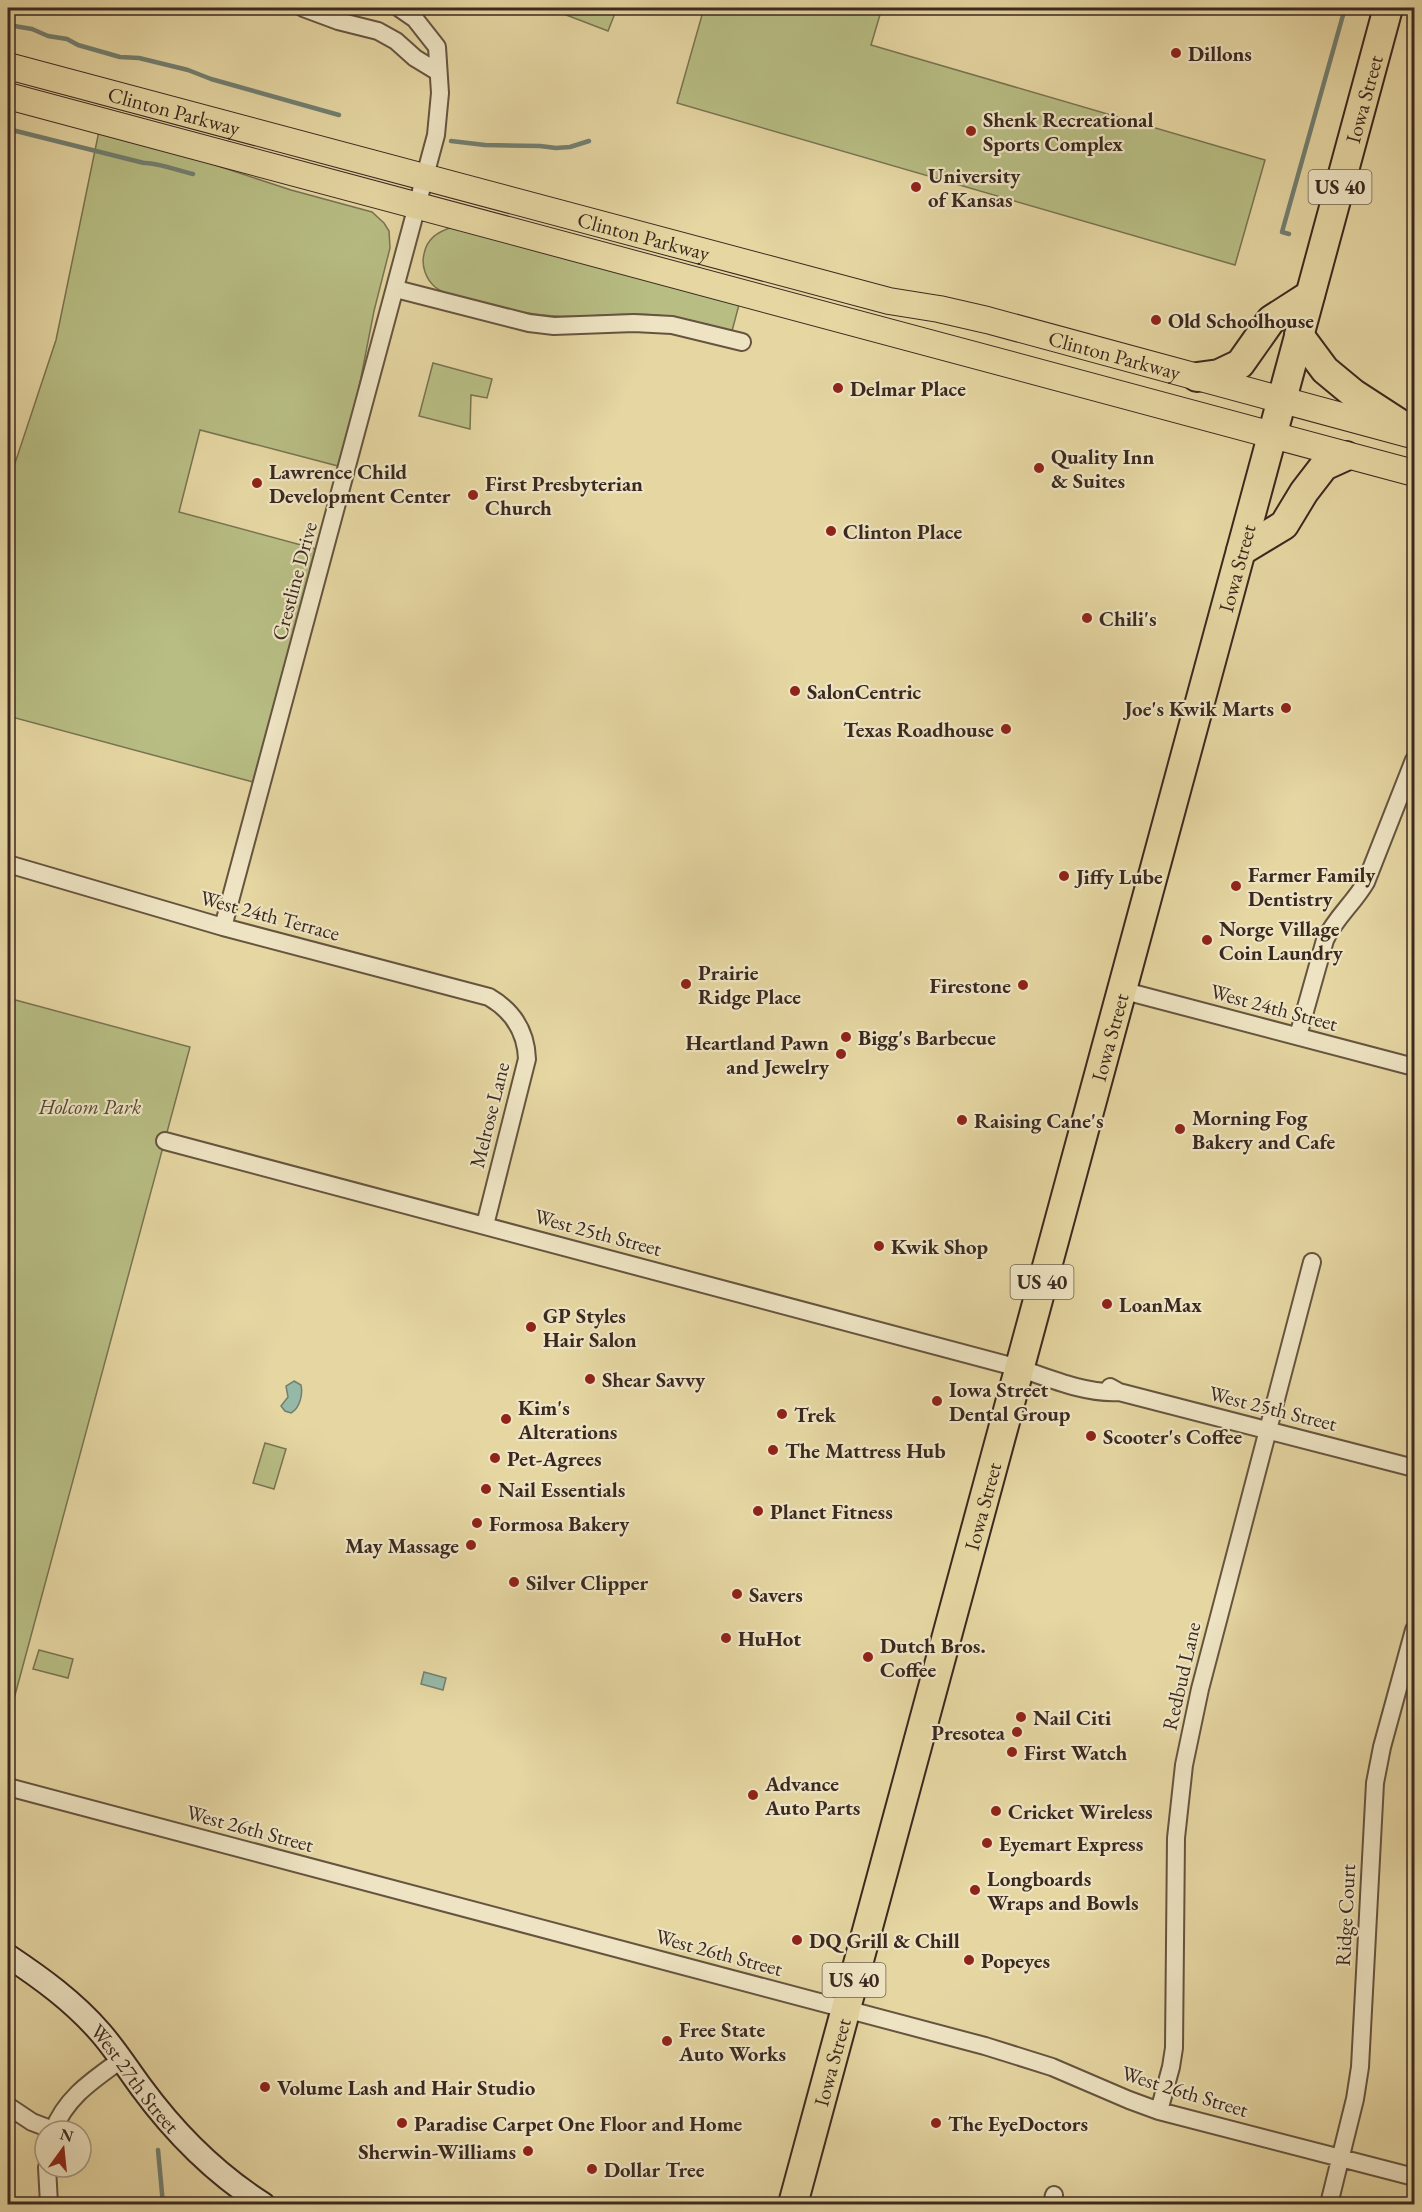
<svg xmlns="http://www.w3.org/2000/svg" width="1422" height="2212" font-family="'EB Garamond',serif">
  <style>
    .green { fill: #b7bd83; stroke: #797352; stroke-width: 1.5 }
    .water { fill: #96b9a7; stroke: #727f71; stroke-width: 1.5 }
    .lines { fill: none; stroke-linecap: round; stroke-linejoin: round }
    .stream { stroke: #727f71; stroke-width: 4.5 }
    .street-casing { stroke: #665440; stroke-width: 20 }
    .secondary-casing { stroke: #3b2920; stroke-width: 26 }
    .primary-casing { stroke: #3b2920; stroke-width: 28 }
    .highway-casing { stroke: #3b2920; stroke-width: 32 }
    .street { stroke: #eee4c3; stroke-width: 16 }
    .secondary { stroke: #eee4c3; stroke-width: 22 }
    .primary { stroke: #e5d6a2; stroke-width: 26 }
    .highway { stroke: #e5d6a2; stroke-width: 28 }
    .poi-dot { fill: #8f2418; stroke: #eee4c3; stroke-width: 2 }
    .labels { text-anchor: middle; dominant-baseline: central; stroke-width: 4.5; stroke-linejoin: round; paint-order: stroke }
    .shield { fill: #eee4c3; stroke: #716151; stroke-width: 1.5 }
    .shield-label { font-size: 20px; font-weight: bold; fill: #3b2920 }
    .poi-label { font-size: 21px; font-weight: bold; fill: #3b2920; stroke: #eee4c3; text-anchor: start }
    .street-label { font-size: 21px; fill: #3b2920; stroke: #eee4c3 }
    .park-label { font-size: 21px; font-style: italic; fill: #544734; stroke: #eee4c3 }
  </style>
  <rect width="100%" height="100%" fill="#e5d6a2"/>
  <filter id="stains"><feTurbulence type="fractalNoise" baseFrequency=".00333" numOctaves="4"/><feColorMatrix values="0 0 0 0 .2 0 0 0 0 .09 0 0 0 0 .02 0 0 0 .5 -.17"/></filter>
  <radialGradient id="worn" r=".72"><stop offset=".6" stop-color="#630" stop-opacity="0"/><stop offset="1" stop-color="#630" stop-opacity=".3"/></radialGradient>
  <path class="green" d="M548 8H617L608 31Z
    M704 8H882L871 45 1265 160 1235 265 677 103Z
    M99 131 163 148 291 190 372 212 384 223 389 231 390 248 374 311 355 408 338 466 200 430 179 512 316 549 253 782 8 716V484L56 340Z
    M452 227 740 301 732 331C707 324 682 317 656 315 622 312 589 318 555 316 532 315 452 300 435 287 426 279 421 266 424 254 427 238 438 232 452 227Z
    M433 363 492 379 487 398 471 395 470 429 419 416Z
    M8 998 190 1047 8 1721Z
    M265 1443 286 1449 274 1489 253 1483Z
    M39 1650 73 1659 68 1678 33 1669Z"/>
  <path class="water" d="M294 1381 301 1385C303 1394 300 1408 291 1413L285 1411 281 1406 288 1397 286 1386Z
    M424 1672 446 1678 443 1690 421 1684Z"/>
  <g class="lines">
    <path class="stream" d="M8 25 32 29 48 36 67 39 78 45 120 57 139 58 188 70 211 79 339 115
      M8 129 144 163C156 162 179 171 193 174
      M451 141 485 145 540 146 556 148 570 147 589 141
      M1289 234 1282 232 1345 8
      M158 2150 163 2204"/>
    <g class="street-casing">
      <path id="street" d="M303 8 338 21 378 31 396 41 415 58 438 72
        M396 289 529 323 554 326 634 323 672 325 742 342
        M8 864 223 927 489 997C513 1011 526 1031 527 1059L485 1225
        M223 927 436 135 440 93 437 47 415 19 399 8
        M1121 990 1414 1067
        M1298 1036 1325 940C1335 918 1354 903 1366 882L1414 760
        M165 1141 1019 1368C1051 1379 1086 1394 1119 1392
        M1110 1387 1119 1392 1414 1468
        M8 1787 985 2046 1052 2067 1129 2100 1159 2111 1414 2177
        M8 2106 32 2122 53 2130
        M1159 2111 1171 2067 1174 2048 1176 1838 1184 1765 1200 1689 1312 1262
        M53 2131C66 2097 93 2080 122 2059
        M47 2167 49 2204
        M1052 2204 1054 2195
        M1329 2204 1355 2099 1360 2067 1375 1783 1382 1747 1414 1630"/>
    </g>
    <g class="secondary-casing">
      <g id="secondary">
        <path id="s1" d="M8 1956C41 1978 73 2001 100 2032 115 2049 127 2068 141 2087 174 2132 216 2174 263 2204"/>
      </g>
    </g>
    <g class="primary-casing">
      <g id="primary">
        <path id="s2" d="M8 66 889 301 939 309 987 320 1408 434"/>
        <path d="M8 96 1414 473"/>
      </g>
    </g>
    <g class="highway-casing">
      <g id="highway">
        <path d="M1299 335 1325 370 1354 394 1414 433"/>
        <path d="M1197 377 1219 374 1240 364 1271 320 1310 295"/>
        <path d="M1241 551 1284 525 1304 492 1324 466 1346 456"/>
        <path id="s3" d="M793 2204 1388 8"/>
      </g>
    </g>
    <use href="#street" class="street"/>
    <use href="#secondary" class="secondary"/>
    <use href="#primary" class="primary"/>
    <use href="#highway" class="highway"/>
  </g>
  <g class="poi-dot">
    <circle cx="1176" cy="53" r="6"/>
    <circle cx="971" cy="131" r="6"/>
    <circle cx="916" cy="187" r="6"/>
    <circle cx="1156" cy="320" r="6"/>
    <circle cx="838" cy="388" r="6"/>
    <circle cx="1039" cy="468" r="6"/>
    <circle cx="257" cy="483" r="6"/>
    <circle cx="473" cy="495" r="6"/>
    <circle cx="831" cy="531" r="6"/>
    <circle cx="1087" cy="618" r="6"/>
    <circle cx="795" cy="691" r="6"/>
    <circle cx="1286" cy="708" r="6"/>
    <circle cx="1006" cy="729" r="6"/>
    <circle cx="1064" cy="876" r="6"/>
    <circle cx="1236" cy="886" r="6"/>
    <circle cx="1207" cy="940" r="6"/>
    <circle cx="686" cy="984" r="6"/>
    <circle cx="1023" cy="985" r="6"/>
    <circle cx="846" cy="1037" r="6"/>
    <circle cx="841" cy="1054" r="6"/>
    <circle cx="962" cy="1120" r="6"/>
    <circle cx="1180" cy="1129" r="6"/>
    <circle cx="879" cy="1246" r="6"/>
    <circle cx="1107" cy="1304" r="6"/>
    <circle cx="531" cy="1327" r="6"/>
    <circle cx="590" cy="1379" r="6"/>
    <circle cx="937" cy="1401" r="6"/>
    <circle cx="782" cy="1414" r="6"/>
    <circle cx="506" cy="1419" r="6"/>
    <circle cx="1091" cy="1436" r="6"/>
    <circle cx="773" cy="1450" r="6"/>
    <circle cx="495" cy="1458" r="6"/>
    <circle cx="486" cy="1489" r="6"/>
    <circle cx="758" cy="1511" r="6"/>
    <circle cx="477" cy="1523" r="6"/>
    <circle cx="471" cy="1545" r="6"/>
    <circle cx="514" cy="1582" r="6"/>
    <circle cx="737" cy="1594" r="6"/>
    <circle cx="726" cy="1638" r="6"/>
    <circle cx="868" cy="1657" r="6"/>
    <circle cx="1021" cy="1717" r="6"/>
    <circle cx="1017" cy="1732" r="6"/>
    <circle cx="1012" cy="1752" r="6"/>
    <circle cx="753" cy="1795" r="6"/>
    <circle cx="996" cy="1811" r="6"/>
    <circle cx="987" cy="1843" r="6"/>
    <circle cx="975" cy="1890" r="6"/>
    <circle cx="797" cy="1940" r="6"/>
    <circle cx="969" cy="1960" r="6"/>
    <circle cx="667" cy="2041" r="6"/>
    <circle cx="265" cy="2087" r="6"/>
    <circle cx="402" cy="2123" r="6"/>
    <circle cx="936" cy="2123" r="6"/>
    <circle cx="528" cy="2151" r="6"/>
    <circle cx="592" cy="2169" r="6"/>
  </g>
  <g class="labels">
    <g class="shield">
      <rect x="1308.5" y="170" width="63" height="34" rx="4.5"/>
      <rect x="1010.5" y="1265" width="63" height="34" rx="4.5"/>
      <rect x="822.5" y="1963" width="63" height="34" rx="4.5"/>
    </g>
    <g class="shield-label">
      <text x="1340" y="187">US 40</text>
      <text x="1042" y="1282">US 40</text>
      <text x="854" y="1980">US 40</text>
    </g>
    <g class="poi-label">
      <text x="1188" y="53">Dillons</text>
      <text x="983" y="119">Shenk Recreational<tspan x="983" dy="24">Sports Complex</tspan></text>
      <text x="928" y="175">University<tspan x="928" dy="24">of Kansas</tspan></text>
      <text x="1168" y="320">Old Schoolhouse</text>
      <text x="850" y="388">Delmar Place</text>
      <text x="1051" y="456">Quality Inn<tspan x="1051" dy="24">&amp; Suites</tspan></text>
      <text x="269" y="471">Lawrence Child<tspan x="269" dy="24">Development Center</tspan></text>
      <text x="485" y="483">First Presbyterian<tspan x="485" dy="24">Church</tspan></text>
      <text x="843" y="531">Clinton Place</text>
      <text x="1099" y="618">Chili's</text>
      <text x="807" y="691">SalonCentric</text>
      <text x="1274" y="708" text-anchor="end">Joe's Kwik Marts</text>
      <text x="994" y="729" text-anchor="end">Texas Roadhouse</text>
      <text x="1248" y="874">Farmer Family<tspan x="1248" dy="24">Dentistry</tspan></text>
      <text x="1076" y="876">Jiffy Lube</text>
      <text x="1219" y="928">Norge Village<tspan x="1219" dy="24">Coin Laundry</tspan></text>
      <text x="698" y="972">Prairie<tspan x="698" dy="24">Ridge Place</tspan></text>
      <text x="1011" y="985" text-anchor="end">Firestone</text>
      <text x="858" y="1037">Bigg's Barbecue</text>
      <text x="829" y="1042" text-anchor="end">Heartland Pawn<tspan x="829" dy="24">and Jewelry</tspan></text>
      <text x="1192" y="1117">Morning Fog<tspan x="1192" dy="24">Bakery and Cafe</tspan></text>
      <text x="974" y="1120">Raising Cane's</text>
      <text x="891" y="1246">Kwik Shop</text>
      <text x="1119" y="1304">LoanMax</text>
      <text x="543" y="1315">GP Styles<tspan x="543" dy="24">Hair Salon</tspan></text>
      <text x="602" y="1379">Shear Savvy</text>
      <text x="949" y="1389">Iowa Street<tspan x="949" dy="24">Dental Group</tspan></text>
      <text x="518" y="1407">Kim's<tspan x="518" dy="24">Alterations</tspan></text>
      <text x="794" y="1414">Trek</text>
      <text x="1103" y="1436">Scooter's Coffee</text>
      <text x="785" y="1450">The Mattress Hub</text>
      <text x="507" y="1458">Pet-Agrees</text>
      <text x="498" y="1489">Nail Essentials</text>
      <text x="770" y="1511">Planet Fitness</text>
      <text x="489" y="1523">Formosa Bakery</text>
      <text x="459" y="1545" text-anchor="end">May Massage</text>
      <text x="526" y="1582">Silver Clipper</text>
      <text x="749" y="1594">Savers</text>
      <text x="738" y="1638">HuHot</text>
      <text x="880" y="1645">Dutch Bros.<tspan x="880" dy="24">Coffee</tspan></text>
      <text x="1033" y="1717">Nail Citi</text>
      <text x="1005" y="1732" text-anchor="end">Presotea</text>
      <text x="1024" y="1752">First Watch</text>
      <text x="765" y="1783">Advance<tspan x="765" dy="24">Auto Parts</tspan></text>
      <text x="1008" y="1811">Cricket Wireless</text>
      <text x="999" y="1843">Eyemart Express</text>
      <text x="987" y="1878">Longboards<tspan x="987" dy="24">Wraps and Bowls</tspan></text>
      <text x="809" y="1940">DQ Grill &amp; Chill</text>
      <text x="981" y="1960">Popeyes</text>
      <text x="679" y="2029">Free State<tspan x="679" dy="24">Auto Works</tspan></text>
      <text x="277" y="2087">Volume Lash and Hair Studio</text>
      <text x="414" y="2123">Paradise Carpet One Floor and Home</text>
      <text x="948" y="2123">The EyeDoctors</text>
      <text x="516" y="2151" text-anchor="end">Sherwin-Williams</text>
      <text x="604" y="2169">Dollar Tree</text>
    </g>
    <g class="street-label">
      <text stroke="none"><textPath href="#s3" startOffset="2181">Iowa Street</textPath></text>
      <text stroke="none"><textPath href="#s2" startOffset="172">Clinton Parkway</textPath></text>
      <text stroke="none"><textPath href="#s2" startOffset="658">Clinton Parkway</textPath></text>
      <text stroke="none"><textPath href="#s2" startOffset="1144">Clinton Parkway</textPath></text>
      <text stroke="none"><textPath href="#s3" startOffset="1695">Iowa Street</textPath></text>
      <text transform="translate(294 581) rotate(-75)">Crestline Drive</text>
      <text transform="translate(270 915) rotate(15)">West 24th Terrace</text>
      <text transform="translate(1274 1007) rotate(15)">West 24th Street</text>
      <text stroke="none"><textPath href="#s3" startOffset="1209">Iowa Street</textPath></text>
      <text transform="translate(489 1115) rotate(-76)">Melrose Lane</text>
      <text transform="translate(598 1232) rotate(15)">West 25th Street</text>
      <text transform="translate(1273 1408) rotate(14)">West 25th Street</text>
      <text stroke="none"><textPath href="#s3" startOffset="723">Iowa Street</textPath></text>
      <text transform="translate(1181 1676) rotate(-77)">Redbud Lane</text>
      <text transform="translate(250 1828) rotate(15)">West 26th Street</text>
      <text transform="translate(1345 1915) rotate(-87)">Ridge Court</text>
      <text transform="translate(719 1952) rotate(15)">West 26th Street</text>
      <text stroke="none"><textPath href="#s3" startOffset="147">Iowa Street</textPath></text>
      <text stroke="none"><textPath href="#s1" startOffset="178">West 27th Street</textPath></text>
      <text transform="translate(1185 2091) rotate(17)">West 26th Street</text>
    </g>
    <g class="park-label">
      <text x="90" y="1106">Holcom Park</text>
    </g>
  </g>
  <rect width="1422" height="2212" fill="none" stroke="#e5d6a2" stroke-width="30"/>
  <rect x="9" y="9" width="1404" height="2194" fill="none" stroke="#3b2920" stroke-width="3"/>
  <rect x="15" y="15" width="1392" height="2182" fill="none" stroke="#3b2920" stroke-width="1.5"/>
  <g transform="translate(63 2149) rotate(15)"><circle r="28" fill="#eee4c3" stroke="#a69982" stroke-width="1.5"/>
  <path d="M0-4.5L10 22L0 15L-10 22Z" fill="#8f2418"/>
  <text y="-9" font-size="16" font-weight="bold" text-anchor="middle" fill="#3b2920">N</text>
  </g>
  <rect width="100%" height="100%" filter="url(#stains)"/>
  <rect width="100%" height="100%" fill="url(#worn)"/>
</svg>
